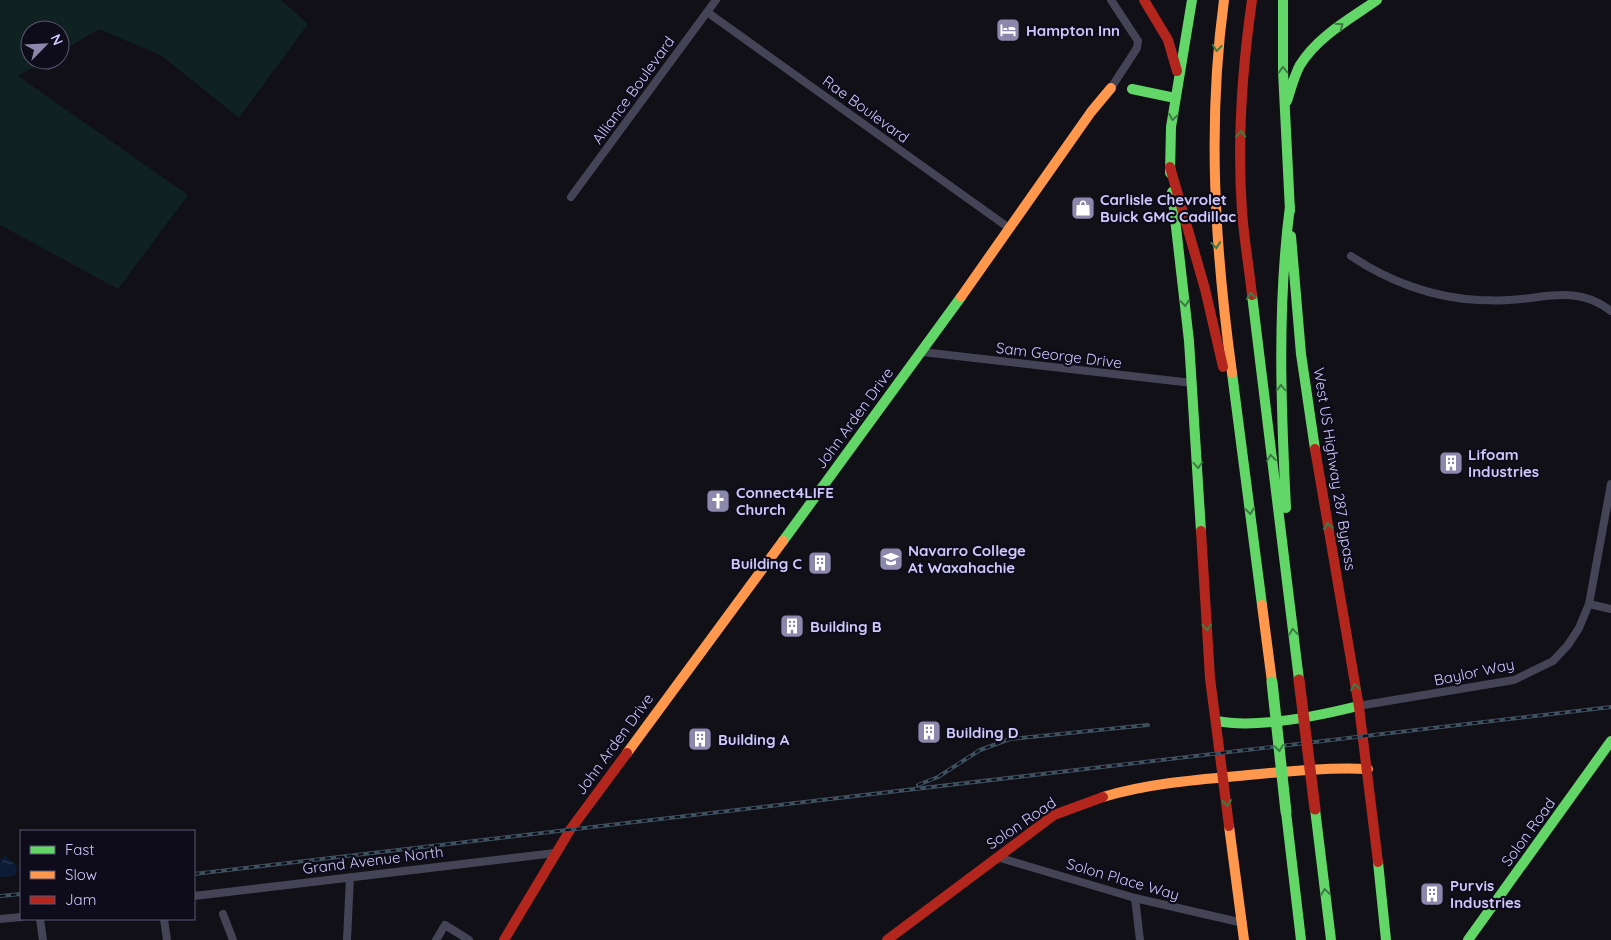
<svg xmlns="http://www.w3.org/2000/svg" width="1611" height="940" font-family="Quicksand,sans-serif">
  <style>
    .green { fill: #0f2121 }
    .water { fill: url(#water-ripples) }
    .lines { fill: none; stroke-linecap: round; stroke-linejoin: round }
    .street { stroke: #454457; stroke-width: 8 }
    .fast { stroke: #63d668; stroke-width: 10 }
    .slow { stroke: #ff974d; stroke-width: 10 }
    .jam { stroke: #b3261e; stroke-width: 10 }
    .rail-casing { stroke: #3e515f; stroke-width: 4 }
    .rail { stroke: #0e0c1a; stroke-width: 2; stroke-dasharray: 5.5; stroke-linecap: butt }
    .fast-bridge { stroke: #63d668; stroke-width: 11 }
    .jam-bridge { stroke: #b3261e; stroke-width: 11 }
    .oneway { stroke: #3d7b45 }
    .labels { text-anchor: middle; dominant-baseline: central; stroke-width: 4.5; stroke-linejoin: round; paint-order: stroke }
    .poi-label { font-size: 15px; font-weight: bold; fill: #cec8fc; stroke: #0e0c1a; text-anchor: start }
    .street-label { font-size: 15px; fill: #cec8fc; stroke: #0e0c1a }
  </style>
  <defs>
    <pattern id="water-ripples" width="26" height="14" patternUnits="userSpaceOnUse" patternTransform="scale(1.25)"><rect width="26" height="14" fill="#0d1c36"/><path d="M2 4q2-2 4 0t4 0M15 11q2-2 4 0t4 0" fill="none" stroke="#2f3c54"/></pattern>
  </defs>
  <rect width="100%" height="100%" fill="#101016"/>
  <path class="green" d="M0 0H281L308 24 239 118 162 56 99 29 60 52V30H30V60H46L18 76 188 195 118 289 0 225Z"/>
  <path class="water" d="M5 856 16 865 17 871 14 876 0 877V859Z"/>
  <g class="lines">
    <path class="street" d="M1111 0 1138 41 1137 48 1111 88
      M707 12 1009 228
      M571 197 716 0
      M1351 256C1388 281 1433 298 1479 300 1489 300 1499 301 1509 300 1547 298 1578 285 1611 311
      M922 352 1192 383
      M1589 604 1611 609
      M1358 706 1514 680 1553 661 1568 645 1579 628 1589 604 1611 484
      M997 857 1135 898 1243 923
      M194 896 555 853
      M1135 898 1140 940
      M223 914 233 940
      M0 919 21 917
      M40 919 43 940
      M164 919 167 940
      M347 940 350 877
      M436 940 445 925 469 940"/>
    <path class="fast" d="M1283 0V71L1290 211
      M1132 89 1175 98
      M1287 101C1291 89 1294 76 1300 65 1318 36 1350 19 1377 0
      M1170 173 1171 127 1192 0
      M1172 192 1189 341 1201 531
      M1291 236 1301 354 1315 449
      M1252 295 1299 680
      M1232 373 1262 605
      M1286 508C1281 407 1277 307 1290 206
      M783 541 961 297
      M1217 721C1258 729 1318 716 1358 706
      M1315 809 1331 940
      M1286 812 1301 940
      M1378 862 1386 940
      M1468 940 1611 741"/>
    <path class="slow" d="M1224 0C1207 126 1215 248 1232 373
      M961 297 1091 112 1111 88
      M1262 605 1272 682
      M627 753 783 541
      M1103 797C1146 784 1193 780 1238 776 1282 772 1324 767 1368 769
      M1229 826 1244 940"/>
    <path class="jam" d="M1144 0 1168 40 1177 71
      M1252 0C1242 70 1237 141 1242 211 1244 239 1249 267 1252 295
      M1170 167 1205 289 1223 367
      M1315 449 1359 707 1378 862
      M1201 531 1210 678 1229 826
      M504 940 570 830 627 753
      M887 940 1054 815 1103 797"/>
    <g class="rail-casing">
      <path id="rail" d="M918 785 938 777 980 750 1010 739 1148 725
        M194 874 1611 707
        M0 896 21 894"/>
    </g>
    <use href="#rail" class="rail"/>
    <path class="fast-bridge" d="M1272 682 1286 812"/>
    <path class="jam-bridge" d="M1299 680 1315 809"/>
  </g>
  <defs><path id="oneway-chevron" d="M-2-3.5L2.5 0L-2 3.5" fill="none" stroke-width="1.6" stroke-linecap="round" stroke-linejoin="round" transform="scale(1.25)"/></defs>
  <g class="oneway">
    <use href="#oneway-chevron" transform="translate(1340 26) rotate(-35)"/>
    <use href="#oneway-chevron" transform="translate(1217 48) rotate(96)"/>
    <use href="#oneway-chevron" transform="translate(1283 70) rotate(-92)"/>
    <use href="#oneway-chevron" transform="translate(1173 117) rotate(99)"/>
    <use href="#oneway-chevron" transform="translate(1241 134) rotate(-87)"/>
    <use href="#oneway-chevron" transform="translate(1216 245) rotate(85)"/>
    <use href="#oneway-chevron" transform="translate(1251 296) rotate(-96)"/>
    <use href="#oneway-chevron" transform="translate(1185 303) rotate(83)"/>
    <use href="#oneway-chevron" transform="translate(1281 388) rotate(-92)"/>
    <use href="#oneway-chevron" transform="translate(1271 458) rotate(-97)"/>
    <use href="#oneway-chevron" transform="translate(1198 465) rotate(86)"/>
    <use href="#oneway-chevron" transform="translate(1250 511) rotate(83)"/>
    <use href="#oneway-chevron" transform="translate(1328 526) rotate(-99)"/>
    <use href="#oneway-chevron" transform="translate(1207 627) rotate(87)"/>
    <use href="#oneway-chevron" transform="translate(1293 632) rotate(-97)"/>
    <use href="#oneway-chevron" transform="translate(1355 687) rotate(-100)"/>
    <use href="#oneway-chevron" transform="translate(1279 748) rotate(84)"/>
    <use href="#oneway-chevron" transform="translate(1227 803) rotate(83)"/>
    <use href="#oneway-chevron" transform="translate(1325 892) rotate(-97)"/>
  </g>
  <defs>
    <g id="hotel-square" transform="scale(1.25)"><rect x="-9" y="-9" width="18" height="18" rx="4" fill="#8c88ac" stroke="#0e0c1a"/><path d="M-6-4.5h1.5V1H6V5H4.5V3h-9V5H-6ZM-4 0a1.8 1.8 0 1 1 3.6 0ZM.5 0V-2.5h3Q6-2.5 6 0Z" fill="#fff"/></g>
    <g id="shop-square" transform="scale(1.25)"><rect x="-9" y="-9" width="18" height="18" rx="4" fill="#8c88ac" stroke="#0e0c1a"/><path d="M-5-2.5h2.3a2.7 3.5 0 0 1 5.4 0H5L5.5 6h-11ZM-1.5-2.5h3a1.5 2.3 0 0 0-3 0Z" fill="#fff"/></g>
    <g id="building-square" transform="scale(1.25)"><rect x="-9" y="-9" width="18" height="18" rx="4" fill="#8c88ac" stroke="#0e0c1a"/><path d="M-4-6H4V6H1V3H-1V6H-4ZM-2.5-4.3h1.7v1.8h-1.7ZM.8-4.3h1.7v1.8H.8ZM-2.5-1h1.7V.8h-1.7ZM.8-1h1.7V.8H.8Z" fill="#fff"/></g>
    <g id="church-square" transform="scale(1.25)"><rect x="-9" y="-9" width="18" height="18" rx="4" fill="#8c88ac" stroke="#0e0c1a"/><path d="M-1.2-6h2.4v3.5h3.3v2.4h-3.3V6h-2.4V-.1h-3.3v-2.4h3.3Z" fill="#fff"/></g>
    <g id="university-square" transform="scale(1.25)"><rect x="-9" y="-9" width="18" height="18" rx="4" fill="#8c88ac" stroke="#0e0c1a"/><path d="M0-5L7-2L0 1L-7-2ZM-4 1L0 2.5L4 1V4Q0 6-4 4Z" fill="#fff"/></g>
  </defs>
  <g fill-rule="evenodd">
    <use href="#hotel-square" x="1008" y="30"/>
    <use href="#shop-square" x="1083" y="208"/>
    <use href="#building-square" x="1451" y="463"/>
    <use href="#church-square" x="718" y="501"/>
    <use href="#university-square" x="891" y="559"/>
    <use href="#building-square" x="820" y="563"/>
    <use href="#building-square" x="792" y="626"/>
    <use href="#building-square" x="929" y="732"/>
    <use href="#building-square" x="700" y="739"/>
    <use href="#building-square" x="1432" y="894"/>
  </g>
  <g class="labels">
    <g class="poi-label">
      <text x="1026" y="30">Hampton Inn</text>
      <text x="1100" y="199">Carlisle Chevrolet<tspan x="1100" dy="17">Buick GMC Cadillac</tspan></text>
      <text x="1468" y="454">Lifoam<tspan x="1468" dy="17">Industries</tspan></text>
      <text x="736" y="492">Connect4LIFE<tspan x="736" dy="17">Church</tspan></text>
      <text x="908" y="550">Navarro College<tspan x="908" dy="17">At Waxahachie</tspan></text>
      <text x="802" y="563" text-anchor="end">Building C</text>
      <text x="810" y="626">Building B</text>
      <text x="946" y="732">Building D</text>
      <text x="718" y="739">Building A</text>
      <text x="1450" y="885">Purvis<tspan x="1450" dy="17">Industries</tspan></text>
    </g>
    <g class="street-label">
      <text transform="translate(633 90) rotate(-54)">Alliance Boulevard</text>
      <text transform="translate(866 109) rotate(36)">Rae Boulevard</text>
      <text transform="translate(1059 355) rotate(7)">Sam George Drive</text>
      <text transform="translate(854 418) rotate(-54)">John Arden Drive</text>
      <text transform="translate(1335 469) rotate(81)">West US Highway 287 Bypass</text>
      <text transform="translate(1474 672) rotate(-12)">Baylor Way</text>
      <text transform="translate(614 744) rotate(-54)">John Arden Drive</text>
      <text transform="translate(1021 823) rotate(-34)">Solon Road</text>
      <text transform="translate(1528 832) rotate(-54)">Solon Road</text>
      <text transform="translate(373 860) rotate(-7)">Grand Avenue North</text>
      <text transform="translate(1123 879) rotate(16)">Solon Place Way</text>
    </g>
  </g>
  <rect x="20" y="830" width="175" height="90" fill="#0e0c1a" stroke="#5b5774"/>
  <rect x="30" y="846" width="25" height="8" fill="#63d668" stroke="#5b5774"/>
  <text x="65" y="855" font-size="15" fill="#cec8fc">Fast</text>
  <rect x="30" y="871" width="25" height="8" fill="#ff974d" stroke="#5b5774"/>
  <text x="65" y="880" font-size="15" fill="#cec8fc">Slow</text>
  <rect x="30" y="896" width="25" height="8" fill="#b3261e" stroke="#5b5774"/>
  <text x="65" y="905" font-size="15" fill="#cec8fc">Jam</text>
  <g transform="translate(45 45) rotate(66)"><circle r="24" fill="#0e0c1a" stroke="#5b5774"/>
  <path d="M0-4L9 19L0 12L-9 19Z" fill="#8c88ac"/>
  <text y="-8" font-size="14" font-weight="bold" text-anchor="middle" fill="#cec8fc">N</text>
  </g>
</svg>
